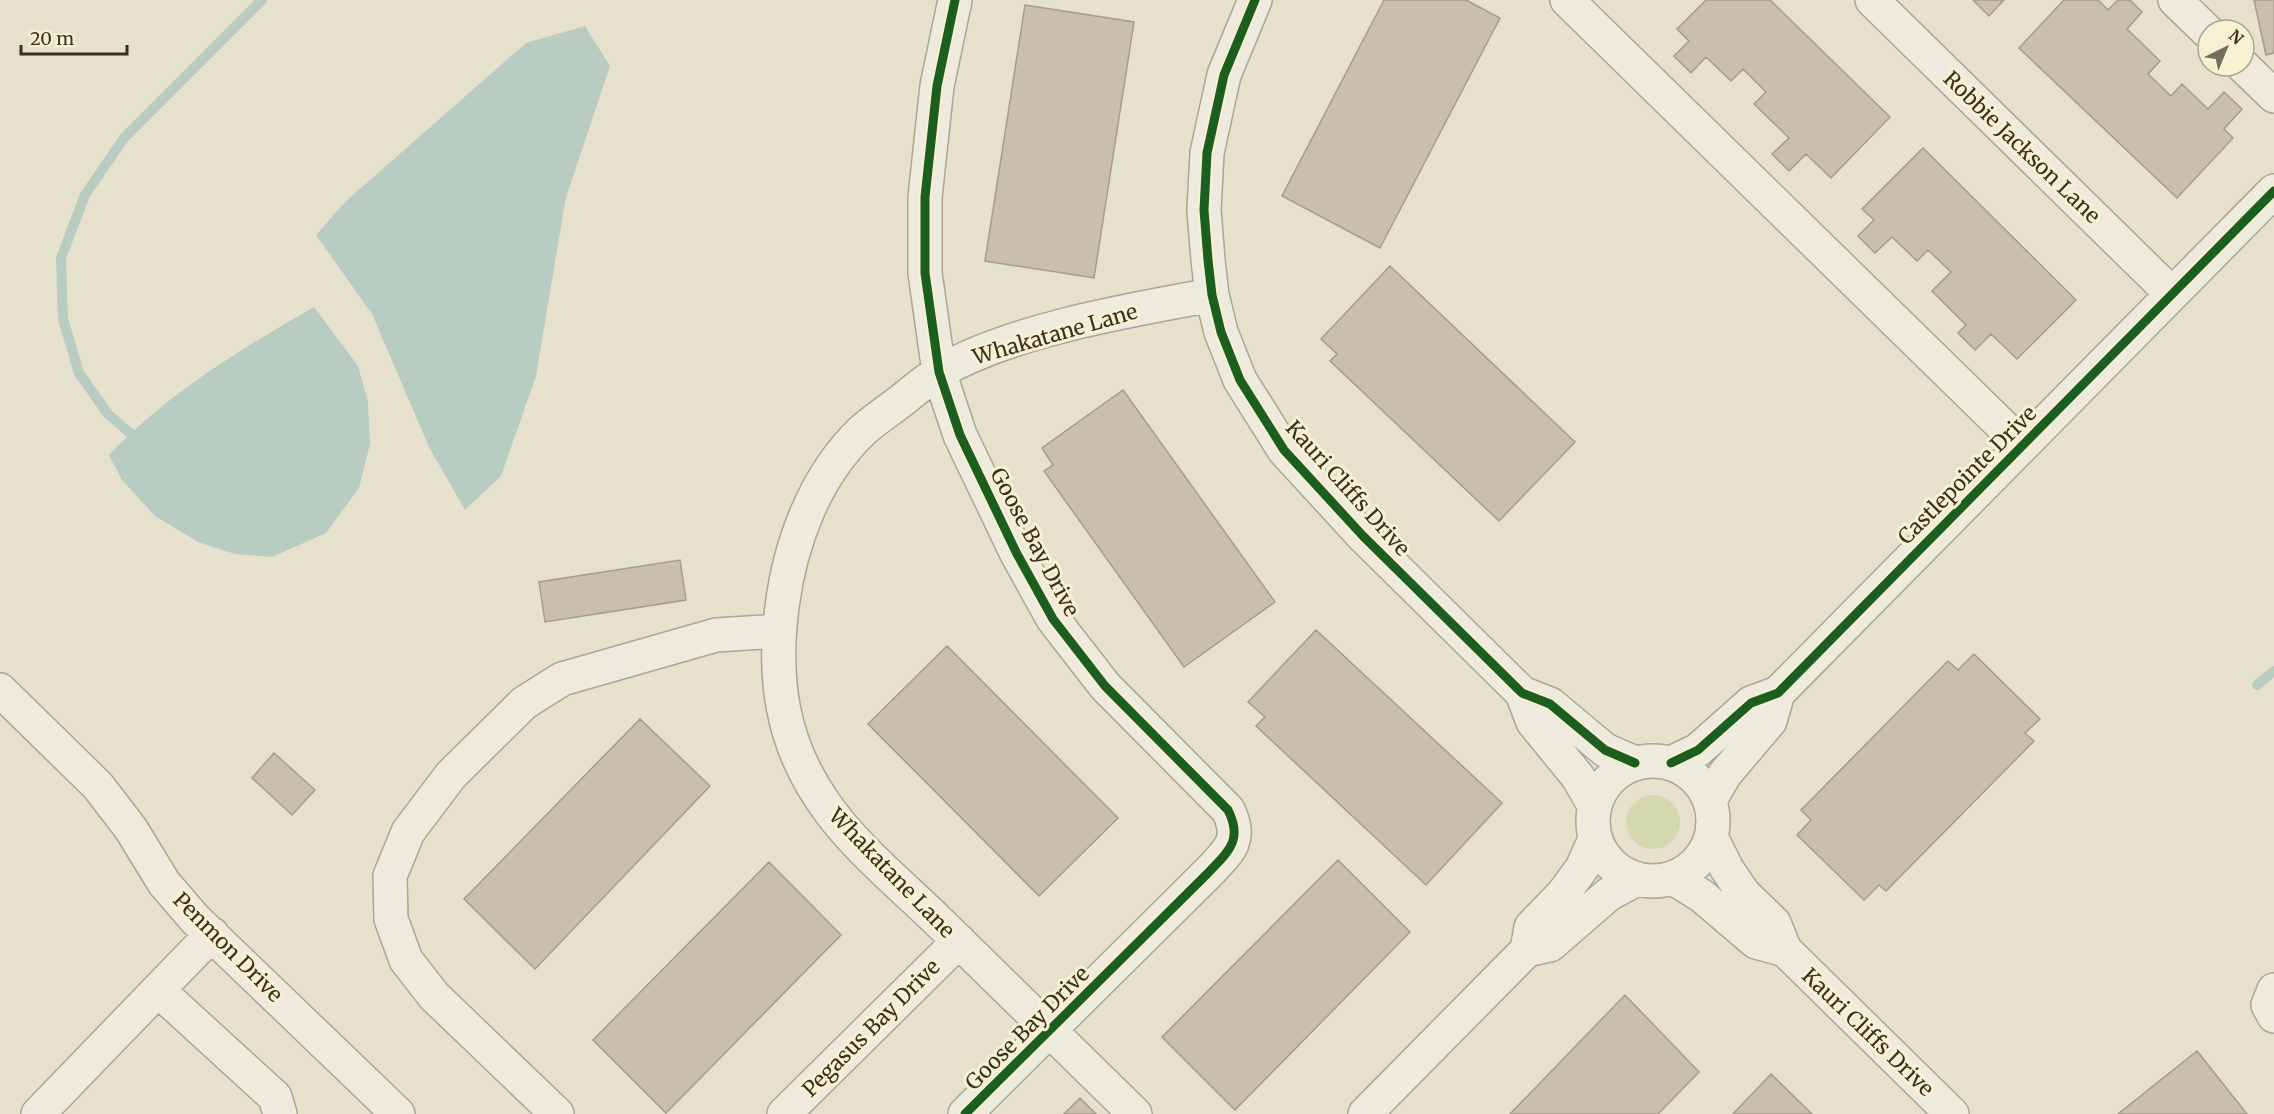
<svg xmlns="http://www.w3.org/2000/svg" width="2274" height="1114" font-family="Merriweather,serif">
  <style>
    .green { fill: #d3d8ae }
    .water { fill: #b8ccc2 }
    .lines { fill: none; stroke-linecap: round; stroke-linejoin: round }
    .stream { stroke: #b8ccc2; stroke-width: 10 }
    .building { fill: #cabfad; stroke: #a69c8b; stroke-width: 1.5 }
    .minor-casing { stroke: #aba596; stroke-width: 36 }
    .minor { stroke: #eeeade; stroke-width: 33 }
    .cycleway-casing { stroke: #f8f0d2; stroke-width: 13 }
    .cycleway { stroke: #1b5e20; stroke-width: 9 }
    .labels { text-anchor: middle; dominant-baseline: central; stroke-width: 6; stroke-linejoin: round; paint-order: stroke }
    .street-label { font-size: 21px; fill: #3a2e1d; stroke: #f8f0d2 }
  </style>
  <rect width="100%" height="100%" fill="#e6e1cc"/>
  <path class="green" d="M1626 822a27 27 0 1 1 54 0a27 27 0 1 1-54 0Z"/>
  <path class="water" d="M585 26 610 66 566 197 536 376 501 476 465 510 429 447 372 314 316 235 345 202 526 43Z
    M314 307 358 366 368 402 370 444 359 488 326 533 272 557 235 554 198 542 155 516 122 480 109 455C168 393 241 349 314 307Z"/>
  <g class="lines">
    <path class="stream" d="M130 433 108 414 79 373 63 319 61 258 85 195 124 138 262 0
      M2257 685 2274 671"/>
  </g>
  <path class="building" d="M1384 0H1466L1500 18 1380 248 1282 196Z
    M1706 0H1770L1890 117 1831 178 1806 154 1789 171 1772 154 1789 138 1754 104 1766 92 1743 69 1731 81 1706 57 1691 73 1674 56 1689 41 1677 29Z
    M1973 0H2004L1989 16Z
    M2064 0H2098L2108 10 2118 0H2130L2142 12 2127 29 2160 61 2148 74 2171 96 2182 84 2208 109 2224 92 2242 109 2224 129 2233 138 2177 198 2019 48Z
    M2254 0H2274V53L2266 55Z
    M1025 5 1134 22 1094 278 985 261Z
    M1923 148 2076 300 2017 359 1991 334 1975 350 1958 333 1966 325 1932 291 1951 272 1928 250 1917 261 1892 237 1875 253 1858 236 1874 220 1862 209Z
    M1390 266 1575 442 1499 521 1330 361 1337 354 1321 339Z
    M1123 390 1275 602 1184 667 1044 471 1053 465 1042 448Z
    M680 560 686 600 545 622 539 582Z
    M1316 630 1502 803 1426 885 1256 726 1265 717 1248 702Z
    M947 646 1118 818 1039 896 868 724Z
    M1974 654 2040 719 2025 733 2034 741 1886 891 1879 885 1864 900 1797 835 1811 820 1801 810 1948 661 1958 670Z
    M640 719 710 786 535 969 464 899Z
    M274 753 315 790 292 815 252 778Z
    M1338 860 1410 932 1235 1110 1162 1037Z
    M769 862 841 935 666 1113 593 1040Z
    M1625 995 1699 1072 1658 1114H1510Z
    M2197 1051 2247 1114H2118Z
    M1771 1074 1812 1114H1733Z
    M1080 1098 1096 1114H1064Z"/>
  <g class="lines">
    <g class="minor-casing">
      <path id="minor" d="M955 0 937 86 925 197V273L939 372 960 435 1017 554 1053 619 1105 686 1228 810C1243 840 1229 851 1208 873L965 1114
        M1255 0 1224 75 1207 153 1204 210 1208 260 1212 295 1221 332 1240 380 1284 450 1363 536 1522 693 1550 704 1605 750 1635 763
        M1567 0 2022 445
        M1872 0 2172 294
        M2175 0 2208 32
        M2243 66 2274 96
        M0 690 98 786 131 829 164 883 195 919 398 1114
        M1522 693 1533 722 1578 777 1595 807
        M1593 821a60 60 0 1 1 120 0a60 60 0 1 1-120 0Z
        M1671 763 1698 750 1751 703 1778 693 2274 191
        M1710 800 1725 774 1770 721 1778 693
        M1711 837 1727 869 1744 894 1774 923 1785 950 1952 1114
        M1673 878 1702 896 1756 942 1785 950
        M1527 950 1531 927 1563 894 1582 868 1595 839
        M2274 990 2268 1005 2274 1016
        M159 991 275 1097 280 1114
        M38 1114 212 934
        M557 1114 434 996 406 960 391 919 390 876 408 832 451 775 524 703 562 679 716 635 779 631
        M784 1114 959 941
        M1135 1114C1069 1049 1003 984 937 920 900 884 850 843 822 800 781 740 773 677 782 607 790 543 815 476 862 431 874 420 888 411 901 401 914 391 927 379 941 371 1012 330 1130 310 1212 295
        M1365 1114 1527 950 1550 945 1609 894 1637 879"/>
    </g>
    <use href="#minor" class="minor"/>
    <g class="cycleway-casing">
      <path id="cycleway" d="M955 0 937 86 925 197V273L939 372 960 435 1017 554 1053 619 1105 686 1228 810C1243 840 1229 851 1208 873L965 1114
        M1255 0 1224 75 1207 153 1204 210 1208 260 1212 295 1221 332 1240 380 1284 450 1363 536 1522 693 1550 704 1605 750 1635 763
        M1671 763 1698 750 1751 703 1778 693 2274 191"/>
    </g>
    <use href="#cycleway" class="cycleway"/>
  </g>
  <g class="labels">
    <g class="street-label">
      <text transform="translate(2022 147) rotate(44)">Robbie Jackson Lane</text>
      <text transform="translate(1055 334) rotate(-16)">Whakatane Lane</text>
      <text transform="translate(1967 475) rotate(-45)">Castlepointe Drive</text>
      <text transform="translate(1348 488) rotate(48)">Kauri Cliffs Drive</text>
      <text transform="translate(1035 542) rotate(62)">Goose Bay Drive</text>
      <text transform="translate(892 873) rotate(46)">Whakatane Lane</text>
      <text transform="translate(228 947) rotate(45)">Penmon Drive</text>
      <text transform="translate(871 1028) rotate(-45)">Pegasus Bay Drive</text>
      <text transform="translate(1027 1028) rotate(-45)">Goose Bay Drive</text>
      <text transform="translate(1868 1032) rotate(44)">Kauri Cliffs Drive</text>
    </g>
  </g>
  <g transform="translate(2226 48) rotate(43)"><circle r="28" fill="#f8f0d2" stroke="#aca28a" stroke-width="1.5"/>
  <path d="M0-4.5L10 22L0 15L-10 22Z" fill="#766d5a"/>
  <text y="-9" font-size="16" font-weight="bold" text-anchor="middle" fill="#3a2e1d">N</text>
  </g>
  <path d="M21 45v9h106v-9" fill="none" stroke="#3a2e1d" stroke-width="3"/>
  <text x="30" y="45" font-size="18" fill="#3a2e1d" stroke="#f8f0d2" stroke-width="4.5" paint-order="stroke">20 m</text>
</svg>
